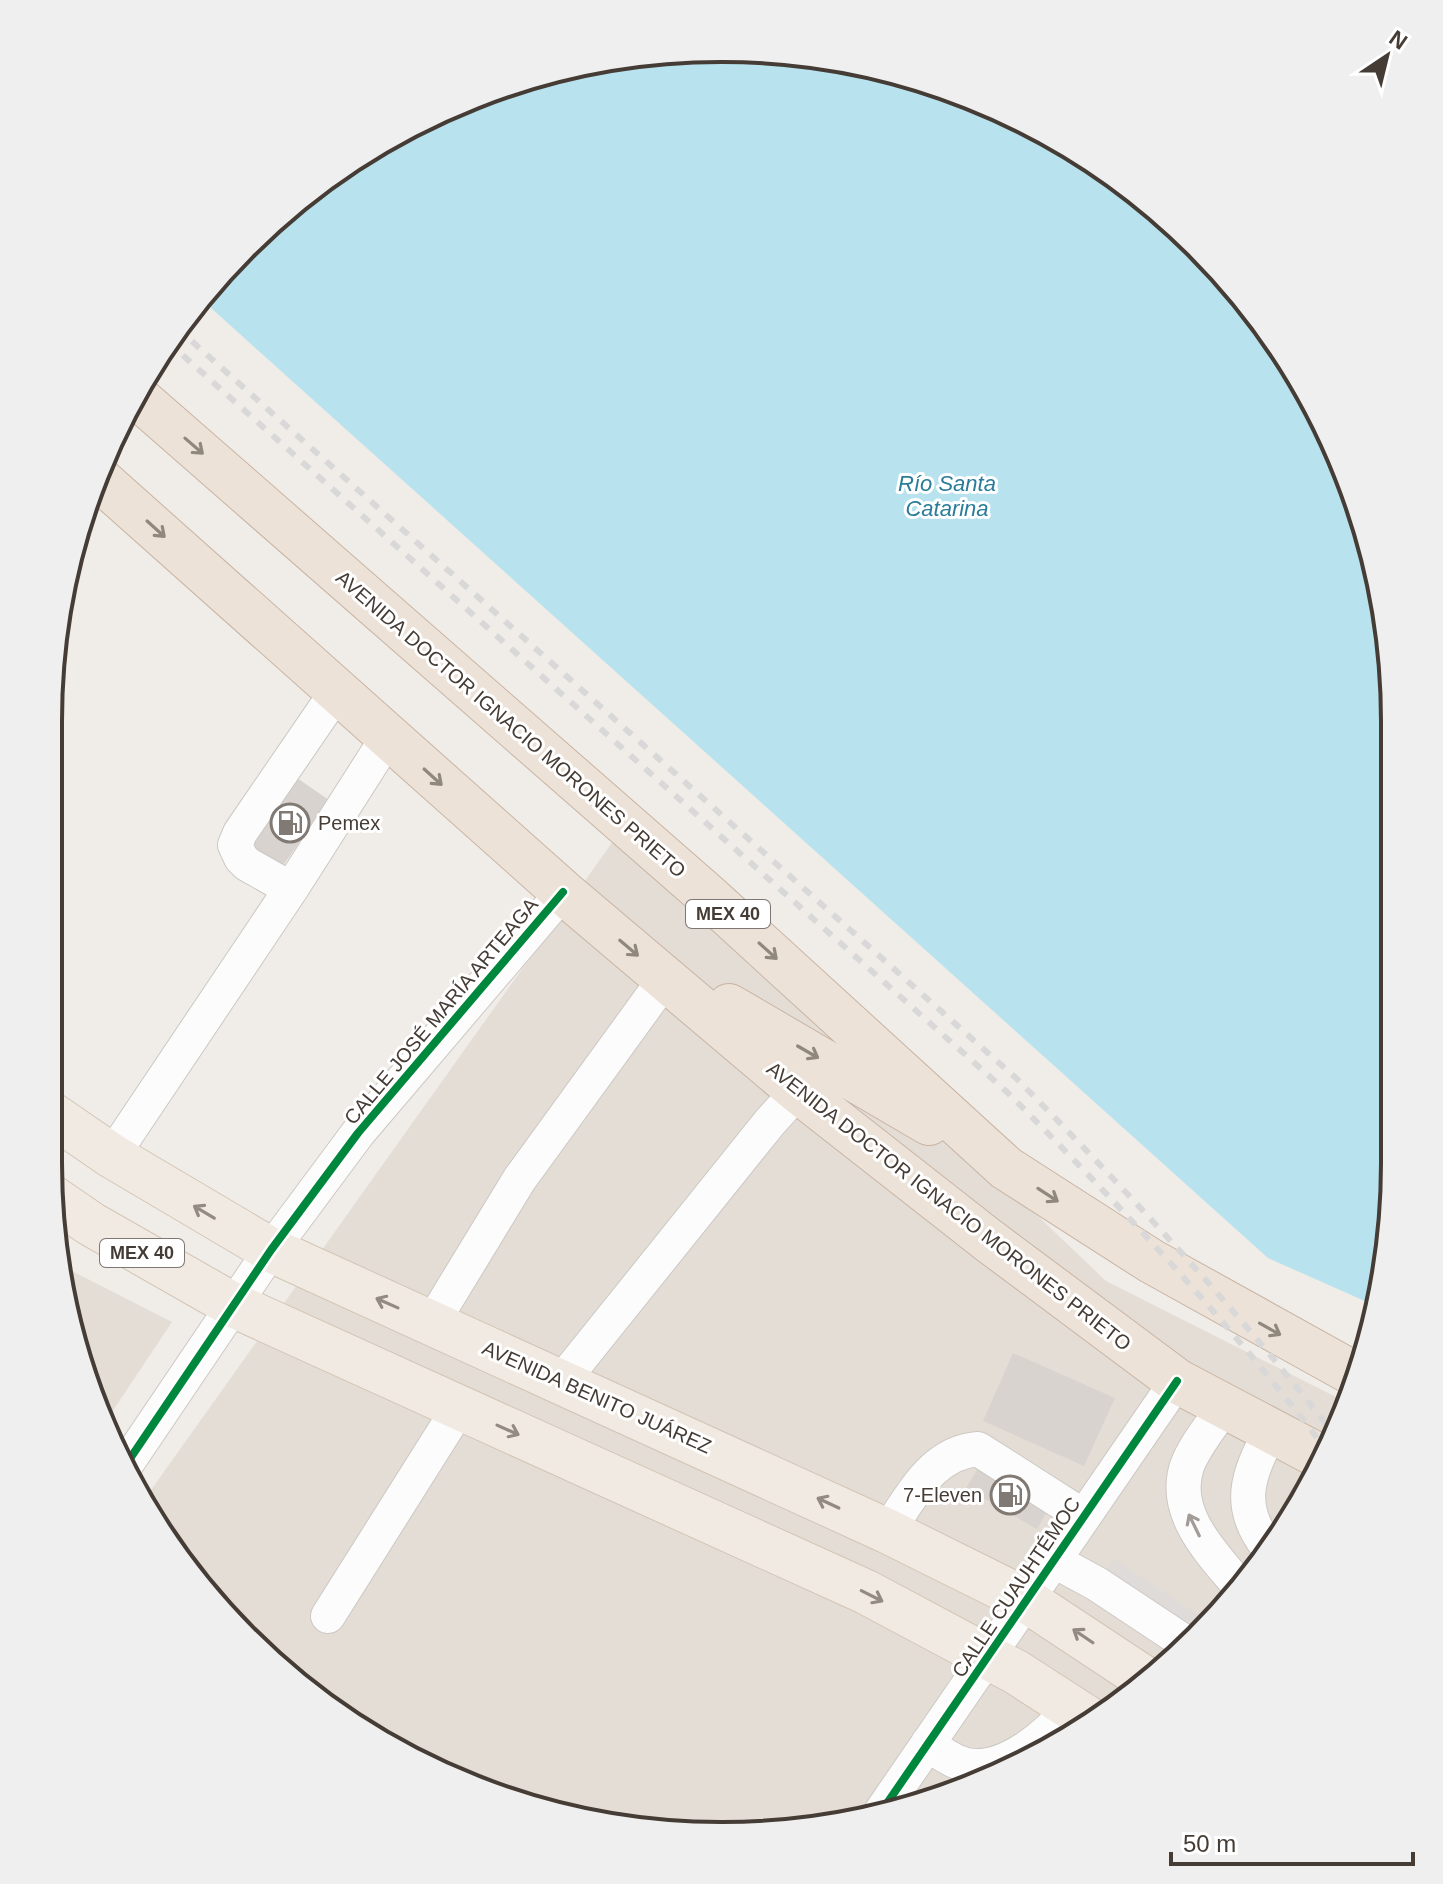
<svg xmlns="http://www.w3.org/2000/svg" width="1443" height="1884" font-family="Arial,sans-serif">
  <style>
    .residential { fill: #e4ddd5 }
    .parking { fill: #dfdbd8 }
    .water { fill: #b8e2ee }
    .building { fill: #d8d3cf }
    .lines { fill: none; stroke-linecap: round; stroke-linejoin: round }
    .minor-casing { stroke: #ccc8c4; stroke-width: 36 }
    .major-casing { stroke: #d2c5b5; stroke-width: 46 }
    .highway-casing { stroke: #c8b4a3; stroke-width: 46 }
    .minor { stroke: #fdfcfc; stroke-width: 34 }
    .major { stroke: #f1eae2; stroke-width: 44 }
    .highway { stroke: #ece2d8; stroke-width: 44 }
    .rail { stroke: #d9d8d8; stroke-width: 6; stroke-dasharray: 10 10; stroke-linecap: butt }
    .cycleway-casing { stroke: #fff; stroke-width: 13 }
    .cycleway { stroke: #00873e; stroke-width: 8 }
    .oneway { stroke: #90877e }
    .oneway2 { stroke: #928a83 }
    .oneway3 { stroke: #a19c98 }
    .labels { text-anchor: middle; dominant-baseline: central; stroke-width: 6; stroke-linejoin: round; paint-order: stroke }
    .shield { fill: #fff; stroke: #7d7672; stroke-width: 2 }
    .shield-label { font-size: 18px; font-weight: bold; fill: #453c35 }
    .street-label { font-size: 20px; fill: #453c35; stroke: #fff }
    .poi-label { font-size: 20px; fill: #453c35; stroke: #fff; text-anchor: start }
    .water-label { font-size: 22px; font-style: italic; fill: #2a7c99; stroke: #fff }
    .rim { fill: none; stroke: #453c35; stroke-width: 4 }
  </style>
  <rect width="100%" height="100%" fill="#f0ece8"/>
  <path class="residential" d="M626 823 1106 1281 1348 1403 1282 1536 1198 1638 1095 1723 938 1800 765 1835 590 1823 385 1746 246 1639 141 1504Z
    M61 1261 74 1272 172 1322 106 1421 71 1337Z"/>
  <path class="parking" d="M1114 1559 1210 1623 1198 1638 1097 1584Z"/>
  <path class="water" d="M722 48 853 61 980 99 1096 162 1198 246 1282 348 1359 505 1389 634V1251L1376 1306 1268 1258 201 299 348 161 464 99 591 61Z"/>
  <path class="building" d="M297 778 329 800 282 867 250 845Z
    M1013 1353 1115 1398 1084 1466 983 1421Z
    M983 1460 1053 1501 1037 1529 966 1488Z"/>
  <g class="lines">
    <g class="minor-casing">
      <path id="minor" d="M338 690 240 833 235 845 241 858 247 864 291 889 388 737
        M112 1156 291 889
        M432 1323 519 1180 665 979
        M562 1381 770 1122 798 1091
        M1224 1407C1212 1425 1195 1445 1187 1466 1171 1514 1213 1554 1240 1587
        M125 1466 271 1250 358 1133 563 892
        M887 1531C913 1496 931 1453 978 1449L1083 1516
        M1270 1550C1235 1507 1247 1476 1271 1431
        M1053 1560 1097 1584 1189 1645
        M328 1616 459 1408
        M928 1743C940 1753 951 1761 966 1765 1004 1773 1049 1735 1070 1707
        M881 1812 1177 1381"/>
    </g>
    <g class="major-casing">
      <path id="major" d="M48 1112 112 1156 271 1250 887 1531 1026 1600 1147 1680
        M53 1198 91 1224 233 1305 866 1592 1016 1672 1095 1723"/>
    </g>
    <g class="highway-casing">
      <path id="highway" d="M135 395 709 897 1006 1168 1151 1261 1360 1377
        M97 477 563 892 798 1091 988 1240 1177 1381 1321 1457
        M729 1006 929 1123"/>
    </g>
    <use href="#minor" class="minor"/>
    <use href="#major" class="major"/>
    <use href="#highway" class="highway"/>
    <path class="rail" d="M177 328 1017 1079C1129 1193 1235 1307 1333 1433
      M168 342 1007 1092C1120 1205 1228 1321 1325 1448"/>
    <g class="cycleway-casing">
      <path id="cycleway" d="M125 1466 271 1250 358 1133 563 892
        M881 1812 1177 1381"/>
    </g>
    <use href="#cycleway" class="cycleway"/>
  </g>
  <defs><path id="oneway-shaft" d="M-6 0H5M1.5-3L5.5 0L1.5 3" fill="none" stroke-width="1.6" stroke-linecap="round" stroke-linejoin="round" transform="scale(2)"/></defs>
  <g class="oneway">
    <use href="#oneway-shaft" transform="translate(194 446) rotate(41)"/>
    <use href="#oneway-shaft" transform="translate(156 529) rotate(42)"/>
    <use href="#oneway-shaft" transform="translate(433 777) rotate(42)"/>
    <use href="#oneway-shaft" transform="translate(629 948) rotate(40)"/>
    <use href="#oneway-shaft" transform="translate(768 951) rotate(42)"/>
    <use href="#oneway-shaft" transform="translate(808 1052) rotate(30)"/>
    <use href="#oneway-shaft" transform="translate(1048 1195) rotate(33)"/>
    <use href="#oneway-shaft" transform="translate(1270 1329) rotate(29)"/>
  </g>
  <g class="oneway2">
    <use href="#oneway-shaft" transform="translate(204 1212) rotate(-149)"/>
    <use href="#oneway-shaft" transform="translate(387 1303) rotate(-156)"/>
    <use href="#oneway-shaft" transform="translate(508 1430) rotate(24)"/>
    <use href="#oneway-shaft" transform="translate(828 1503) rotate(-155)"/>
    <use href="#oneway-shaft" transform="translate(872 1596) rotate(27)"/>
    <use href="#oneway-shaft" transform="translate(1083 1636) rotate(-146)"/>
  </g>
  <use class="oneway3" href="#oneway-shaft" transform="translate(1194 1525) rotate(-116)"/>
  <defs>
    <g id="fuel-ring" transform="scale(2)"><circle r="9.5" fill="#fff" stroke="#817a74" stroke-width="1.5"/><path d="M-5.5-6h7V0h2V4h1.3V-2.5L3-4.5l.8-.8L6-3V5H2.5V1h-1V6h-7ZM-4.2-4.7v3.2H.2V-4.7Z" fill="#817a74"/></g>
  </defs>
  <g fill-rule="evenodd">
    <use href="#fuel-ring" x="290" y="823"/>
    <use href="#fuel-ring" x="1010" y="1495"/>
  </g>
  <g class="labels">
    <g class="shield">
      <rect x="686" y="900" width="84" height="28" rx="6"/>
      <rect x="100" y="1239" width="84" height="28" rx="6"/>
    </g>
    <g class="shield-label">
      <text x="728" y="914">MEX 40</text>
      <text x="142" y="1253">MEX 40</text>
    </g>
    <g class="street-label">
      <text transform="translate(511 724) rotate(41)">AVENIDA DOCTOR IGNACIO MORONES PRIETO</text>
      <text transform="translate(441 1011) rotate(-50)">CALLE JOSÉ MARÍA ARTEAGA</text>
      <text transform="translate(949 1206) rotate(38)">AVENIDA DOCTOR IGNACIO MORONES PRIETO</text>
      <text transform="translate(597 1397) rotate(24)">AVENIDA BENITO JUÁREZ</text>
      <text transform="translate(1016 1587) rotate(-56)">CALLE CUAUHTÉMOC</text>
    </g>
    <g class="poi-label">
      <text x="318" y="823">Pemex</text>
      <text x="982" y="1495" text-anchor="end">7-Eleven</text>
    </g>
    <g class="water-label">
      <text x="947" y="483">Río Santa<tspan x="947" dy="25">Catarina</tspan></text>
    </g>
  </g>
  <path d="M0 0H1443V1884H0ZM721 62H722A659 659 0 0 1 1381 721V1163A659 659 0 0 1 722 1822H721A659 659 0 0 1 62 1163V721A659 659 0 0 1 721 62Z" fill="#f0efef" fill-rule="evenodd"/>
  <path class="rim" d="M721 62H722A659 659 0 0 1 1381 721V1163A659 659 0 0 1 722 1822H721A659 659 0 0 1 62 1163V721A659 659 0 0 1 721 62Z"/>
  <g transform="translate(1387 56) rotate(35)" stroke="#ffffff" stroke-width="6" paint-order="stroke">
  <path d="M0-6L14 30L0 20L-14 30Z" fill="#453c35"/>
  <text y="-12" font-size="22" font-weight="bold" text-anchor="middle" fill="#453c35">N</text>
  </g>
  <path d="M1171 1852v12h242v-12" fill="none" stroke="#453c35" stroke-width="4"/>
  <text x="1183" y="1852" font-size="24" fill="#453c35" stroke="#ffffff" stroke-width="6" paint-order="stroke">50 m</text>
</svg>
